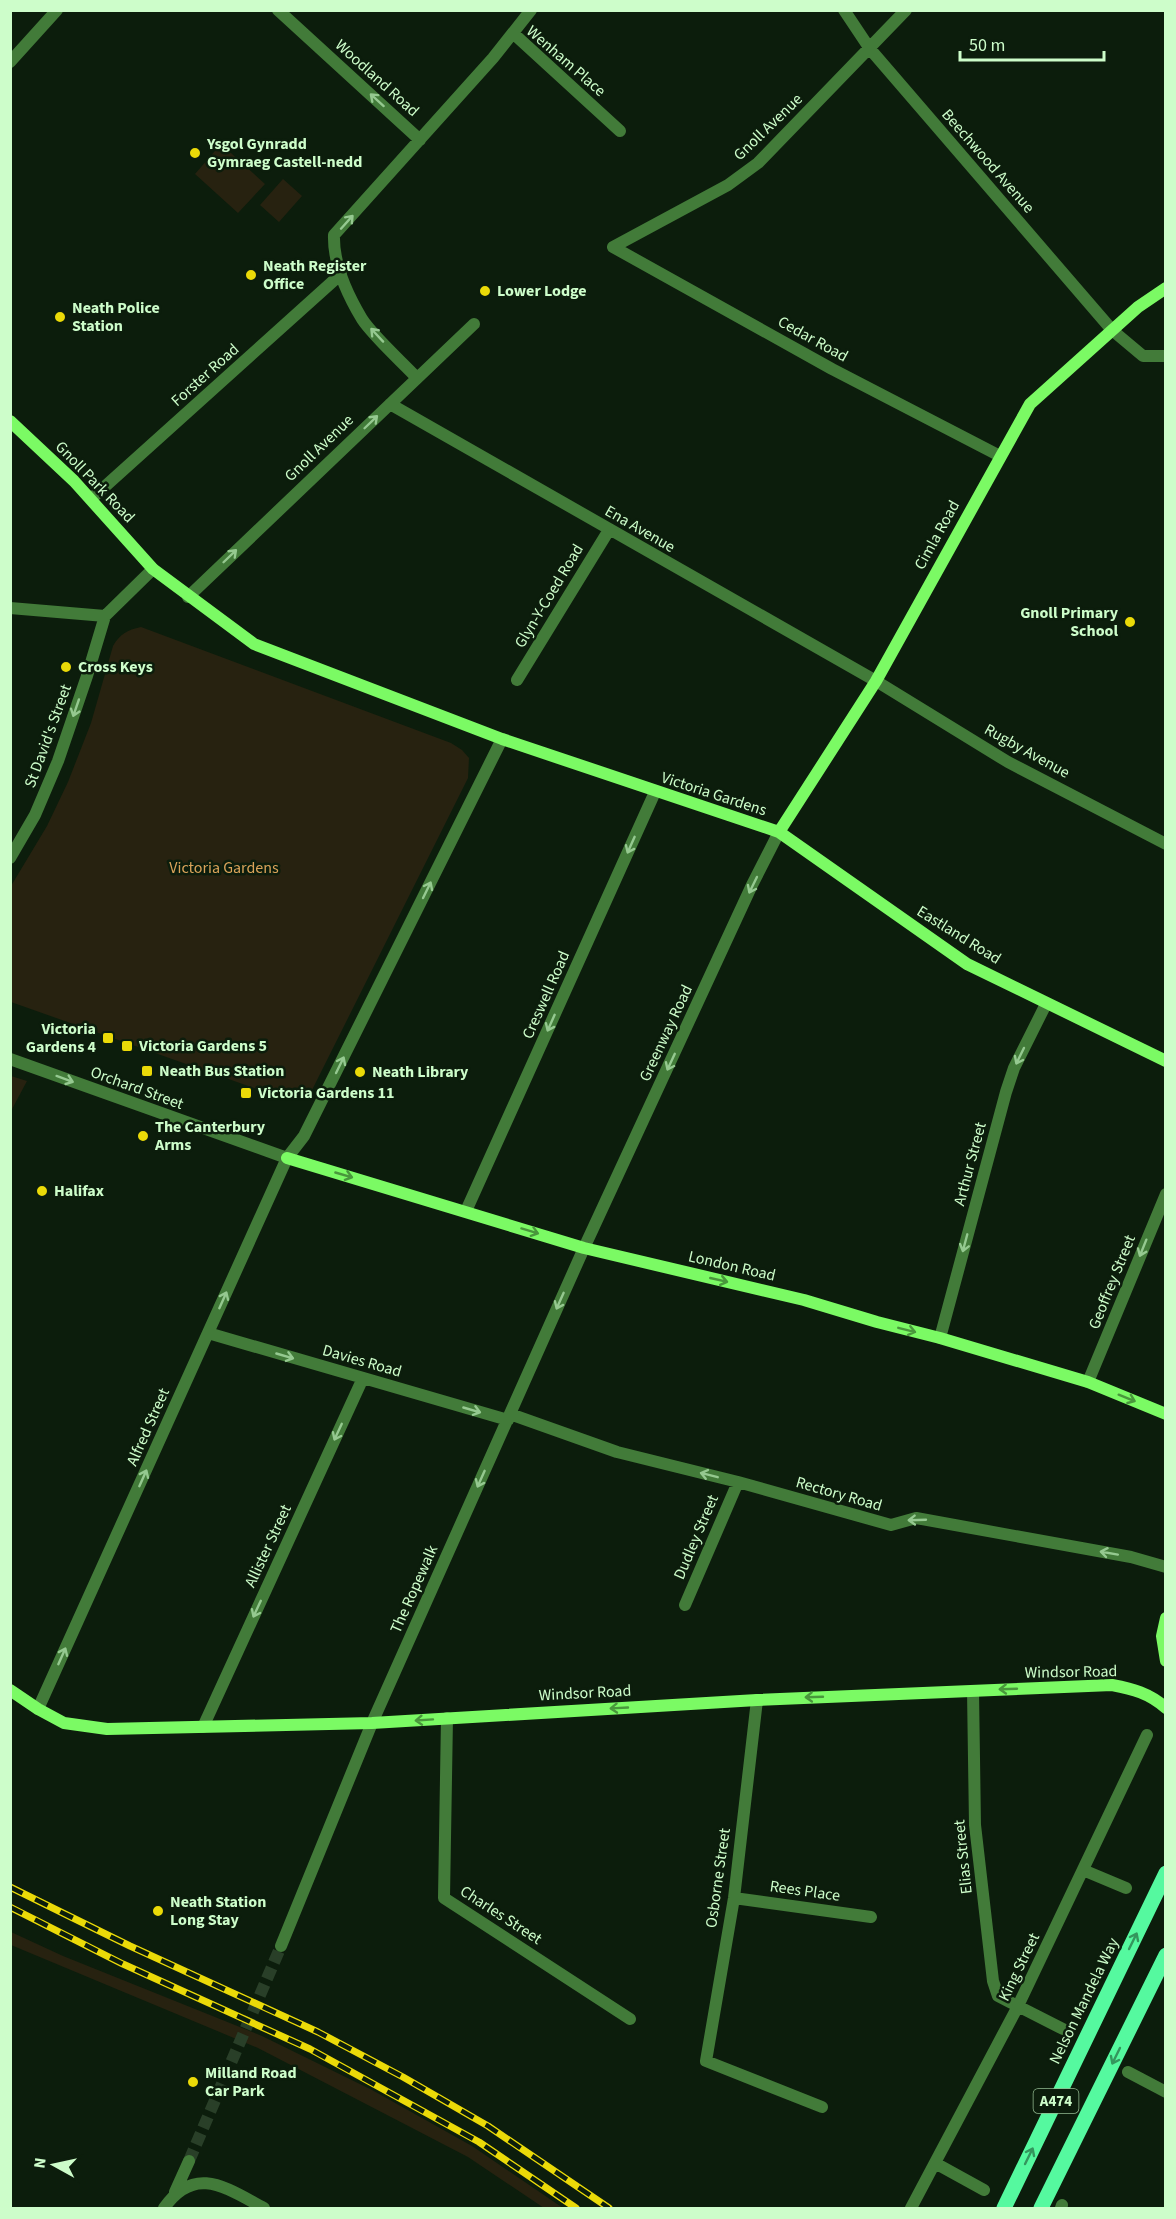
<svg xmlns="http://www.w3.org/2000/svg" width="1176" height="2219" font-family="'Source Sans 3',sans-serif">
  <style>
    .green { fill: #272210 }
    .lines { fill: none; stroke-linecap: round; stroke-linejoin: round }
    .street-tunnel { stroke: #293f28; stroke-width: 12; stroke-dasharray: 12 6; stroke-linecap: butt }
    .street { stroke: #427b39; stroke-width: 12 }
    .secondary { stroke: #7bfa64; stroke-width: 12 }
    .primary { stroke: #55f99f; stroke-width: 15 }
    .rail-casing { stroke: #ebda08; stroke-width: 7 }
    .rail { stroke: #0c1d0c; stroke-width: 4.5; stroke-dasharray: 14; stroke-linecap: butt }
    .oneway { stroke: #95c990 }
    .oneway2 { stroke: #49973c }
    .oneway3 { stroke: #34965d }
    .poi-dot { fill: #ebda08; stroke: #0c1d0c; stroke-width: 2 }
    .labels { text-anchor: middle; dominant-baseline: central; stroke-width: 5; stroke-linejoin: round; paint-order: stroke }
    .shield { fill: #0c1d0c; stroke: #93ba91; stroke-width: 1.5 }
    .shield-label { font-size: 15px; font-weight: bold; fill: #cdfdca }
    .street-label { font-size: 16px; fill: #cdfdca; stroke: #0c1d0c }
    .poi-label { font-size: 16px; font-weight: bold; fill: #cdfdca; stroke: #0c1d0c; text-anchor: start }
    .park-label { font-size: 16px; fill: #daa35a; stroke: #0c1d0c }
  </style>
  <rect width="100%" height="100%" fill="#0c1d0c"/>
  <path class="green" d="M221 144 265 184 238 213 195 174Z
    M283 179 302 196 279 222 260 205Z
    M141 627 451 743 462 750 469 758 468 778 309 1096 288 1100 11 1002V886L47 826 68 782 91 723 113 646C120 634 127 630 141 627Z
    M11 1076 27 1081 11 1111 10 1076Z
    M11 1932 63 1956 262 2036 372 2090 472 2146 563 2208H544L468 2157 258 2048 11 1945Z"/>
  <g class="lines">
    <path class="street-tunnel" d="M189 2161 281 1946"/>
    <path class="street" d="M278 10 420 140
      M844 10 870 49 1112 330 1143 356H1166
      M514 34 620 131
      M10 62 57 10
      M613 247 832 369 1000 456
      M613 247 728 185 758 163 906 10
      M417 378C402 362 373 336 362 319 347 294 333 264 334 235L493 58 531 10
      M390 404 876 681 1008 762 1166 844
      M91 499 341 274
      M188 597 474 324
      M10 608 105 616
      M517 680 609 530
      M10 858 35 815 58 761 87 676 105 616 153 569
      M10 1059 287 1158
      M466 1211 655 792
      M208 1333 508 1420
      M940 1338 1006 1092 1014 1068 1046 1004
      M1088 1382 1166 1194
      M510 1414 617 1452 738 1482 891 1525 916 1518 1131 1557 1166 1567
      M685 1605 738 1482
      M973 1691 975 1825 993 1981 998 1996 1063 2029
      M757 1700 734 1898 706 2061 822 2107
      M38 1709 287 1158 304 1136 502 739
      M447 1718 444 1898 630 2019
      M203 1727 363 1378
      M1083 1870 1126 1888
      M734 1898 871 1917
      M281 1946 372 1723 584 1248 752 885 779 832
      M1128 2072 1166 2092
      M935 2163 984 2190
      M175 2192 189 2161
      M164 2208C195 2164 226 2188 264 2208
      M911 2208 1017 2008 1147 1735
      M1061 2208 1062 2205"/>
    <path class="secondary" d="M10 421 74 481 153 569 254 644 502 739 779 832 967 964 1166 1061
      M779 832 876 681 1030 404 1138 307 1166 288
      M287 1158 584 1248 804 1300 877 1322 940 1338 1088 1382 1166 1414
      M1166 1618 1162 1636 1166 1661
      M10 1690 38 1709 64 1723 107 1729 372 1723 757 1700 1112 1685C1133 1689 1149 1693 1166 1708"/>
    <path class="primary" d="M1004 2208 1166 1873
      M1041 2208 1166 1955"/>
    <g class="rail-casing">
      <path id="rail" d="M10 1887 130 1946 318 2032 403 2077 488 2126 609 2208
        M10 1907 123 1964 310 2049 479 2142 576 2208"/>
    </g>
    <use href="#rail" class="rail"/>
  </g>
  <defs><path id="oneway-shaft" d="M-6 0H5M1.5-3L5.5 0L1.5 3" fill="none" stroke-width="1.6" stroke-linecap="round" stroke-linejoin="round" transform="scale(1.5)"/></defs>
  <g class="oneway">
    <use href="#oneway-shaft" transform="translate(377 100) rotate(-138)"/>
    <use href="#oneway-shaft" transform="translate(347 222) rotate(-48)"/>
    <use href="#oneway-shaft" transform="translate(377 335) rotate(-133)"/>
    <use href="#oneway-shaft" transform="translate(371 422) rotate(-44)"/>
    <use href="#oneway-shaft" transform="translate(230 556) rotate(-44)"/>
    <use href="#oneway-shaft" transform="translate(76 708) rotate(109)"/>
    <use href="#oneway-shaft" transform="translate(631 845) rotate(114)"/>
    <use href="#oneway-shaft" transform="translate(753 885) rotate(116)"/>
    <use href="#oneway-shaft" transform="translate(427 890) rotate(-64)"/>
    <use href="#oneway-shaft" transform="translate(551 1023) rotate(114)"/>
    <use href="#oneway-shaft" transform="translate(1020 1056) rotate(116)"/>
    <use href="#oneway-shaft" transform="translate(671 1062) rotate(115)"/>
    <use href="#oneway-shaft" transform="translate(340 1065) rotate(-64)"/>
    <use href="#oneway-shaft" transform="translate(65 1079) rotate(20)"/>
    <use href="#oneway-shaft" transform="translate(965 1243) rotate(105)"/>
    <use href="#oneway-shaft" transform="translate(1143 1248) rotate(112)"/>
    <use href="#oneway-shaft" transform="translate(223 1300) rotate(-66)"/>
    <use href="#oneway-shaft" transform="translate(560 1301) rotate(114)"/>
    <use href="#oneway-shaft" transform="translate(285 1356) rotate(16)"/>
    <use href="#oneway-shaft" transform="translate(472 1410) rotate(16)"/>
    <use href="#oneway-shaft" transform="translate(338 1432) rotate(115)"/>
    <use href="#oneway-shaft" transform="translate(709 1475) rotate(-166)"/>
    <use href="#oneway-shaft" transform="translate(143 1478) rotate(-66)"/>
    <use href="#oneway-shaft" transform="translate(481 1479) rotate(114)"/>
    <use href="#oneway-shaft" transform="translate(917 1520) rotate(178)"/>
    <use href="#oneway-shaft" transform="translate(1109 1553) rotate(-170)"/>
    <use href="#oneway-shaft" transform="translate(257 1609) rotate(115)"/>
    <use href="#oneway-shaft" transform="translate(62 1656) rotate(-66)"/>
  </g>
  <g class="oneway2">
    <use href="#oneway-shaft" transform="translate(344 1175) rotate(16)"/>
    <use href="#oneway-shaft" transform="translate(530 1231) rotate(17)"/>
    <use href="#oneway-shaft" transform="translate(719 1280) rotate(13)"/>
    <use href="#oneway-shaft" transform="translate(907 1330) rotate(14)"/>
    <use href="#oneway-shaft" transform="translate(1127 1398) rotate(22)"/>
    <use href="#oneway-shaft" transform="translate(1008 1689) rotate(178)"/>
    <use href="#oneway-shaft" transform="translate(814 1697) rotate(178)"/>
    <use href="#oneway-shaft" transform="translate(619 1708) rotate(177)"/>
    <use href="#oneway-shaft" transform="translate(424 1720) rotate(176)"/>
  </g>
  <g class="oneway3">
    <use href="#oneway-shaft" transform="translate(1133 1941) rotate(-64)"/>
    <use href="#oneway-shaft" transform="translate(1116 2056) rotate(116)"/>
    <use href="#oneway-shaft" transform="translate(1029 2156) rotate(-64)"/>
  </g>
  <g class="poi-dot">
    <circle cx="195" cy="153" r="6"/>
    <circle cx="251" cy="275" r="6"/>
    <circle cx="485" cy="291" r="6"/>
    <circle cx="60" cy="317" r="6"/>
    <circle cx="1130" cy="622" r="6"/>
    <circle cx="66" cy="667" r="6"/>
    <rect x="102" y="1032" width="12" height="12" rx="3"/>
    <rect x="121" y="1040" width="12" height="12" rx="3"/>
    <rect x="141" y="1065" width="12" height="12" rx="3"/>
    <circle cx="360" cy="1072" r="6"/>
    <rect x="240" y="1087" width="12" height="12" rx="3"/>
    <circle cx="143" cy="1136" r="6"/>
    <circle cx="42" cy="1191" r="6"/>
    <circle cx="158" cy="1911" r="6"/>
    <circle cx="193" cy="2082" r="6"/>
  </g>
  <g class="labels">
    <rect class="shield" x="1033.5" y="2089" width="45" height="24" rx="4.5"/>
    <g class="shield-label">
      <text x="1056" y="2101">A474</text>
    </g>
    <g class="street-label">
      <text transform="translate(566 61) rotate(41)">Wenham Place</text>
      <text transform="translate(377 78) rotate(42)">Woodland Road</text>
      <text transform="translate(768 127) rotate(-44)">Gnoll Avenue</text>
      <text transform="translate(988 161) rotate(49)">Beechwood Avenue</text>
      <text transform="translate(813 339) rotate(29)">Cedar Road</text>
      <text transform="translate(205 375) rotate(-42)">Forster Road</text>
      <text transform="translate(319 448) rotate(-44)">Gnoll Avenue</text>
      <text transform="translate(95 482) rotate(46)">Gnoll Park Road</text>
      <text transform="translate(640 529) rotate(30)">Ena Avenue</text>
      <text transform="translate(937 535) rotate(-61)">Cimla Road</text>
      <text transform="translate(549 596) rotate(-59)">Glyn-Y-Coed Road</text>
      <text transform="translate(48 736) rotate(-70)">St David's Street</text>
      <text transform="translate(1027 751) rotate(29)">Rugby Avenue</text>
      <text transform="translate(714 794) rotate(18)">Victoria Gardens</text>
      <text transform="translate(959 935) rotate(32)">Eastland Road</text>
      <text transform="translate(546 995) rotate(-66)">Creswell Road</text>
      <text transform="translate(666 1033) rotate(-65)">Greenway Road</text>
      <text transform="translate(137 1088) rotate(20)">Orchard Street</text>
      <text transform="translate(970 1164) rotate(-75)">Arthur Street</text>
      <text transform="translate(732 1266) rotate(13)">London Road</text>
      <text transform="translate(1112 1282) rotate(-68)">Geoffrey Street</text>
      <text transform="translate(362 1361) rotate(16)">Davies Road</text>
      <text transform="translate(148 1427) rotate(-66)">Alfred Street</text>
      <text transform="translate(839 1494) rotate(16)">Rectory Road</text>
      <text transform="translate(696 1537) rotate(-67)">Dudley Street</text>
      <text transform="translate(268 1546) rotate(-65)">Allister Street</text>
      <text transform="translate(414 1589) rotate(-66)">The Ropewalk</text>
      <text transform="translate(1071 1672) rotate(-1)">Windsor Road</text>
      <text transform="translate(585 1693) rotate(-3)">Windsor Road</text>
      <text transform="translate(963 1857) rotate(-96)">Elias Street</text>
      <text transform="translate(718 1878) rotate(-82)">Osborne Street</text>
      <text transform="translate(805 1891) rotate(8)">Rees Place</text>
      <text transform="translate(501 1915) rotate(33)">Charles Street</text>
      <text transform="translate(1019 1967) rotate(-64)">King Street</text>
      <text transform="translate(1084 2001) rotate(-64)">Nelson Mandela Way</text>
    </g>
    <g class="poi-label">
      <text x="207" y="144">Ysgol Gynradd<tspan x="207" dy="18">Gymraeg Castell-nedd</tspan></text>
      <text x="263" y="266">Neath Register<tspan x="263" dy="18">Office</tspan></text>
      <text x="497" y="291">Lower Lodge</text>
      <text x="72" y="308">Neath Police<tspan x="72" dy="18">Station</tspan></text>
      <text x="1118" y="613" text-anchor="end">Gnoll Primary<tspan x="1118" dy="18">School</tspan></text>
      <text x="78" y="667">Cross Keys</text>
      <text x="96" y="1029" text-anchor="end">Victoria<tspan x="96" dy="18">Gardens 4</tspan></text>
      <text x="139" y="1046">Victoria Gardens 5</text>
      <text x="159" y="1071">Neath Bus Station</text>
      <text x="372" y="1072">Neath Library</text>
      <text x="258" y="1093">Victoria Gardens 11</text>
      <text x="155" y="1127">The Canterbury<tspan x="155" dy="18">Arms</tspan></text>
      <text x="54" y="1191">Halifax</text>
      <text x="170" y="1902">Neath Station<tspan x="170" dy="18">Long Stay</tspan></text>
      <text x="205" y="2073">Milland Road<tspan x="205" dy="18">Car Park</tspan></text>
    </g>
    <g class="park-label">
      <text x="224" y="868">Victoria Gardens</text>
    </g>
  </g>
  <rect width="1176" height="2219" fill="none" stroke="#cdfdca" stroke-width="24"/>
  <g transform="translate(54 2165) rotate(278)" stroke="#0c1d0c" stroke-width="4.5" paint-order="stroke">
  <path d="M0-4.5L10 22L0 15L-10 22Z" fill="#cdfdca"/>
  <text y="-9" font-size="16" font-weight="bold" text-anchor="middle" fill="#cdfdca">N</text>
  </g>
  <path d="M960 51v9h144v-9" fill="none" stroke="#cdfdca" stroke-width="3"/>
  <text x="969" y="51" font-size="18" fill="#cdfdca" stroke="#0c1d0c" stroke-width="4.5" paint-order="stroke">50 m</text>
</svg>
